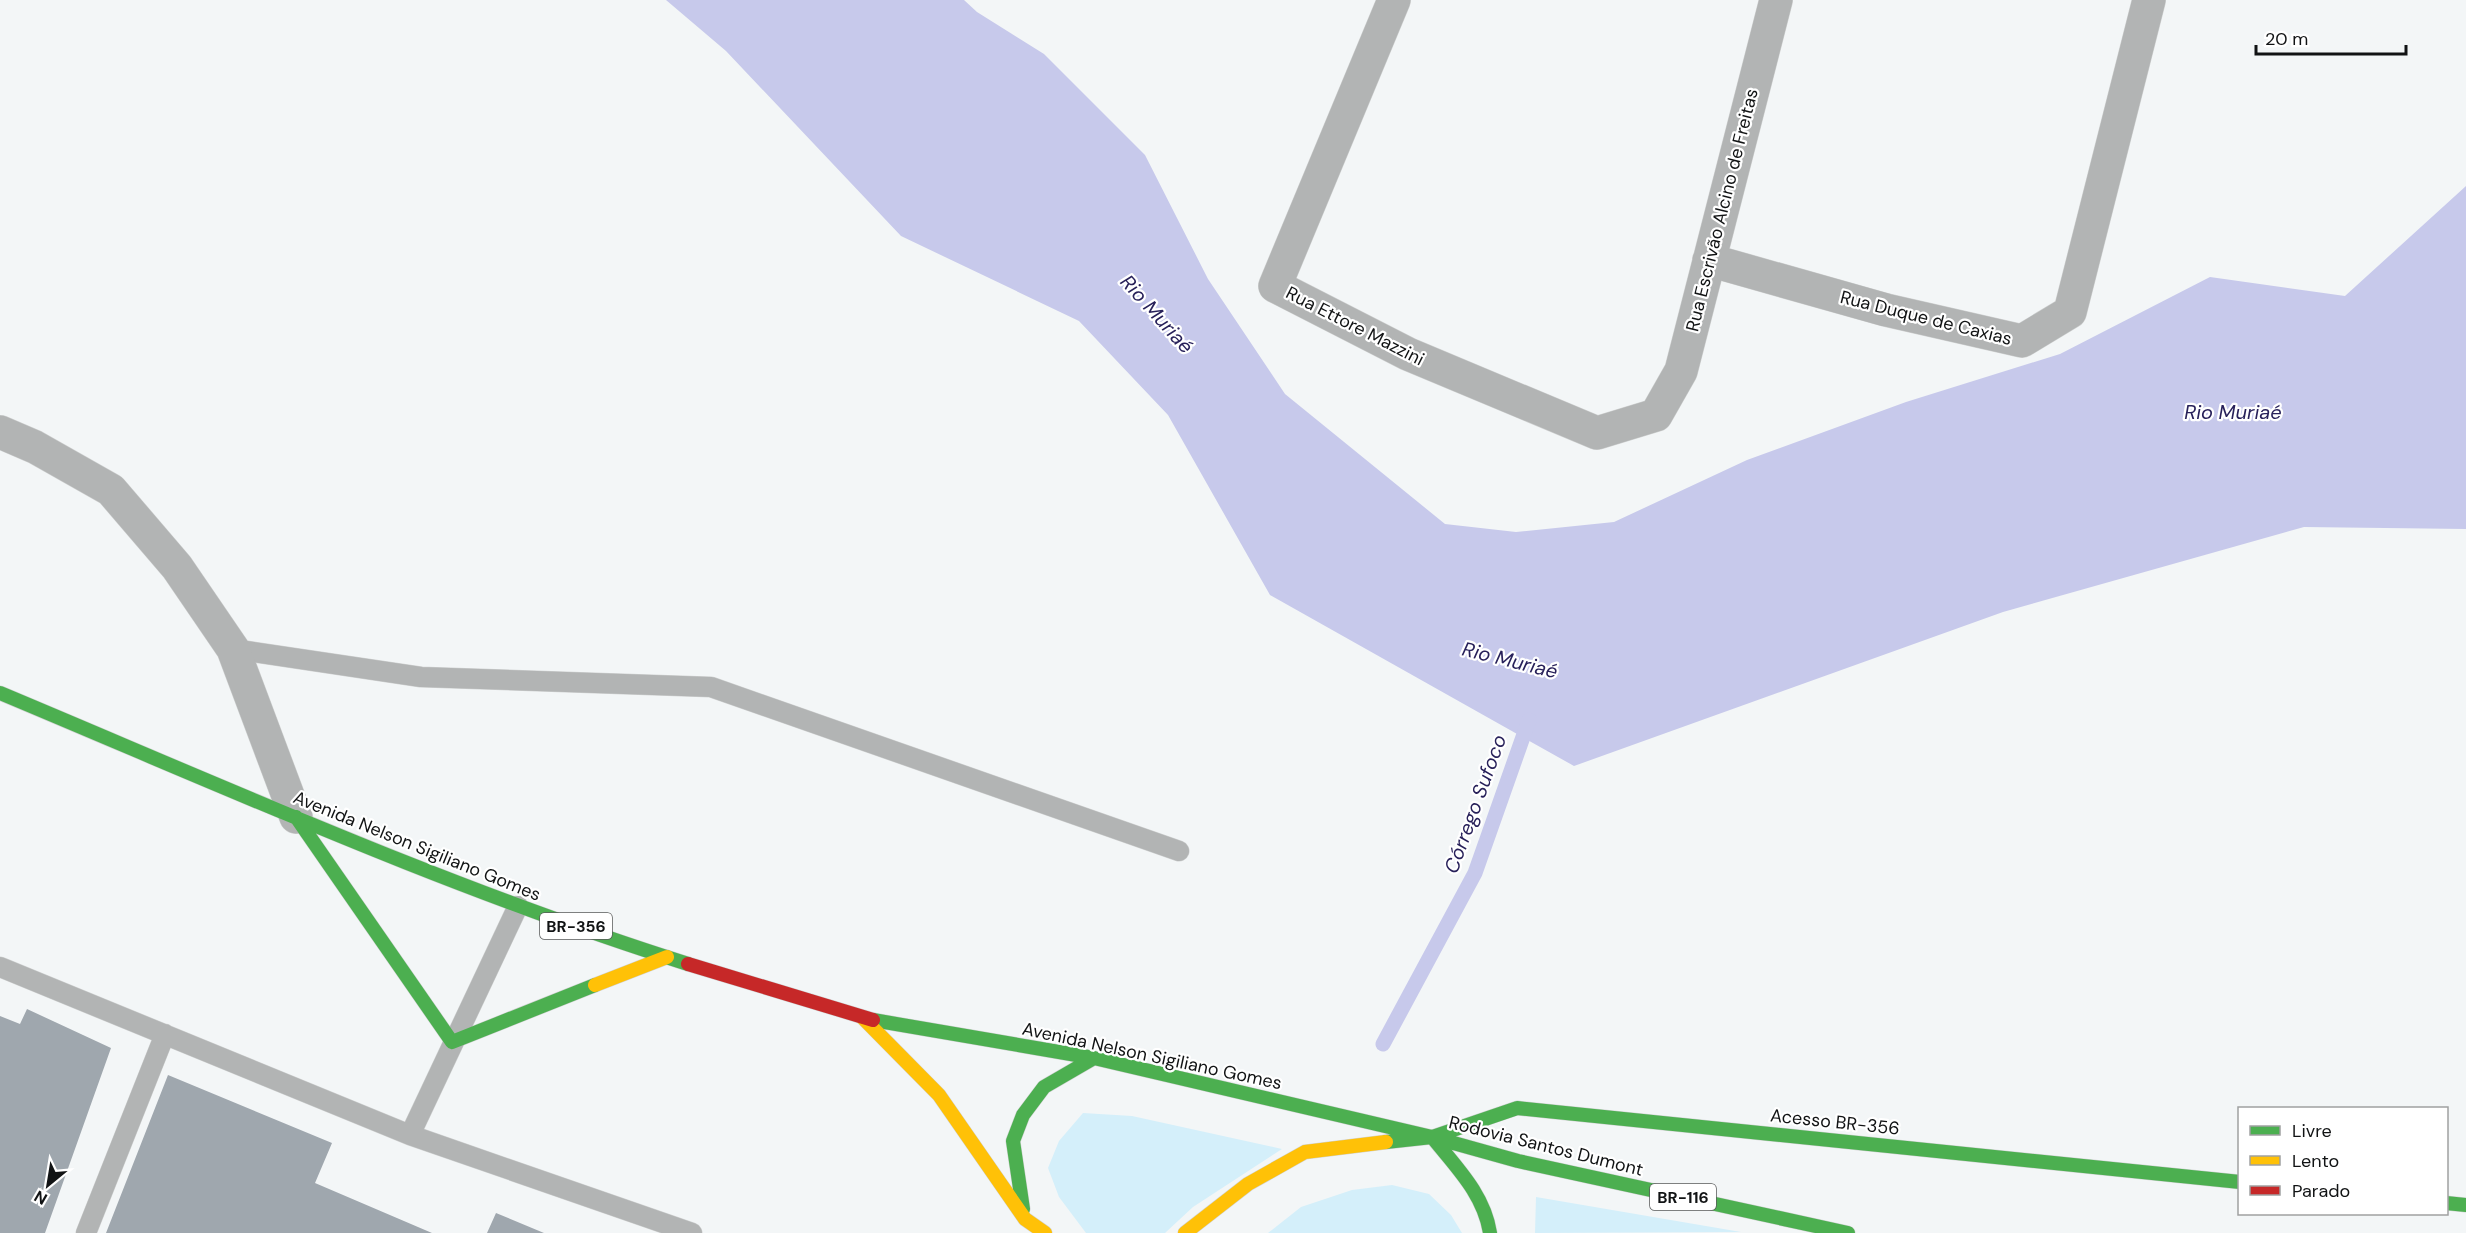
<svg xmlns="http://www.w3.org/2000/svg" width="2466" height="1233" font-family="'DM Sans',sans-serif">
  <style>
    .green { fill: #d4effa }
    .water { fill: #c7c9eb }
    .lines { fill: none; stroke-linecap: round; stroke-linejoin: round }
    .stream { stroke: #c7c9eb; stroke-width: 15 }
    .building { fill: #9fa7ae }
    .lane-casing { stroke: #d0d2d2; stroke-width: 21 }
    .street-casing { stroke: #d0d2d2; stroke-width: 34 }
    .fast-casing { stroke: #d0d2d2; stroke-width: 15 }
    .slow-casing { stroke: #d0d2d2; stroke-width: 15 }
    .jam-casing { stroke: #d0d2d2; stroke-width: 15 }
    .lane { stroke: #b2b4b4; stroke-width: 20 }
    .street { stroke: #b2b4b4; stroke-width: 33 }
    .fast { stroke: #4caf50; stroke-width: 14 }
    .slow { stroke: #ffc107; stroke-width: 14 }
    .jam { stroke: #c62828; stroke-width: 14 }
    .labels { text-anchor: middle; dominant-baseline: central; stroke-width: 4.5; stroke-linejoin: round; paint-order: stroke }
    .shield { fill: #fff; stroke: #585a5a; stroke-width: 1.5 }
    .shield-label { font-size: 16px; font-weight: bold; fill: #111314 }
    .street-label { font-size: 18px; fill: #111314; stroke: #fff }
    .water-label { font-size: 20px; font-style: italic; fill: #28215a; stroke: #fff }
  </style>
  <rect width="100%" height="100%" fill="#f3f6f7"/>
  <path class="green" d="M1083 1113 1132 1116 1282 1149 1193 1207 1165 1233H1086L1059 1197 1048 1168 1059 1141Z
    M1392 1185 1429 1194 1451 1215 1462 1233H1268L1301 1207 1352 1190Z
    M1536 1197 1741 1232 1535 1233Z"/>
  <path class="water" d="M666 0H964L977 12 1044 54 1145 155 1208 279 1285 394 1445 524 1516 532 1614 522 1747 460 1906 402 2060 354 2210 277 2345 296 2466 186V529L2304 527 2003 612 1574 766 1270 595 1168 415 1079 321 901 236 726 51Z"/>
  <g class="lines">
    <path class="stream" d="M1383 1044 1475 873 1529 720"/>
  </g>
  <path class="building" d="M27 1009 111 1048 45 1233H0V1016L20 1024Z
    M168 1075 332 1143 315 1183 432 1233H106Z
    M496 1213 544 1233H487Z"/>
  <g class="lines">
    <g class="lane-casing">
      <path id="lane" d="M233 649 421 677 711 687 1179 851
        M0 967 410 1135 692 1233
        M410 1135 518 906
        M86 1233 165 1034"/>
    </g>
    <g class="street-casing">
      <path id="street" d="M1394 0 1275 286 1408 354 1597 433 1656 415 1681 371 1776 0
        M1709 260 1886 310 2022 341 2070 312 2149 0
        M0 432 35 447 111 490 177 567 233 649 296 817"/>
    </g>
    <g class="fast-casing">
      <path id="fast" d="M0 693C227 788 453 890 688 964
        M296 817 452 1042 595 985
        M873 1020 1094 1058 1432 1137
        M1432 1137 1517 1108 2240 1182
        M1432 1137C1456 1167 1484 1194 1490 1233
        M1386 1142 1432 1137 1518 1161 1848 1233
        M2446 1203 2466 1205
        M1023 1209 1013 1141 1023 1115 1044 1087 1094 1058"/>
    </g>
    <g class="slow-casing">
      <path id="slow" d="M595 985 667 957
        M863 1018 939 1095 1025 1219 1045 1233
        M1185 1233 1248 1184 1305 1152 1386 1142"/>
    </g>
    <g class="jam-casing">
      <path id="jam" d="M688 964 873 1020"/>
    </g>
    <use href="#lane" class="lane"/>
    <use href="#street" class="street"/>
    <use href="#fast" class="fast"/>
    <use href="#slow" class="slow"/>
    <use href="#jam" class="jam"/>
  </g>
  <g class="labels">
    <g class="shield">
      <rect x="540" y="913" width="72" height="26" rx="4.5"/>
      <rect x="1650" y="1184" width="66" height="26" rx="4.5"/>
    </g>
    <g class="shield-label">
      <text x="576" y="926">BR-356</text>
      <text x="1683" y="1197">BR-116</text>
    </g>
    <g class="street-label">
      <text transform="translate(1722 210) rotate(-76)">Rua Escrivão Alcino de Freitas</text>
      <text transform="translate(1926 318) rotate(14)">Rua Duque de Caxias</text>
      <text transform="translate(1355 326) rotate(27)">Rua Ettore Mazzini</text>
      <text transform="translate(417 846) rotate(22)">Avenida Nelson Sigiliano Gomes</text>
      <text transform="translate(1152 1056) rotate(12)">Avenida Nelson Sigiliano Gomes</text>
      <text transform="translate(1835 1122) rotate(6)">Acesso BR-356</text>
      <text transform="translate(1546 1146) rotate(14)">Rodovia Santos Dumont</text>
    </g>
    <g class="water-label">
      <text transform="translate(1157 314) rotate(48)">Rio Muriaé</text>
      <text x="2233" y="412">Rio Muriaé</text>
      <text transform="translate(1510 660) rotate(14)">Rio Muriaé</text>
      <text transform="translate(1475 804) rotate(-70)">Córrego Sufoco</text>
    </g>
  </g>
  <rect x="2238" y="1107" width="210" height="108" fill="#ffffff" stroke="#a0a1a1" stroke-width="1.5"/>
  <rect x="2250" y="1126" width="30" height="9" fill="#4caf50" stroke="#a0a1a1" stroke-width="1.5"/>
  <text x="2292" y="1137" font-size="18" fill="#111314">Livre</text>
  <rect x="2250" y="1156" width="30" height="9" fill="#ffc107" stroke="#a0a1a1" stroke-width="1.5"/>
  <text x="2292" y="1167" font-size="18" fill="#111314">Lento</text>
  <rect x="2250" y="1186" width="30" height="9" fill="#c62828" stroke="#a0a1a1" stroke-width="1.5"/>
  <text x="2292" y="1197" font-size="18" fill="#111314">Parado</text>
  <g transform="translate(48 1185) rotate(210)" stroke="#ffffff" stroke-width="4.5" paint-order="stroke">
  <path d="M0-4.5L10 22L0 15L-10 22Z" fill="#111314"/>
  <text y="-9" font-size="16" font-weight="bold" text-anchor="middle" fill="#111314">N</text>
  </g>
  <path d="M2256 45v9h150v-9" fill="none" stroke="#111314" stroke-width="3"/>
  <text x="2265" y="45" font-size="18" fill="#111314" stroke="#ffffff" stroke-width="4.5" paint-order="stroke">20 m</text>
</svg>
